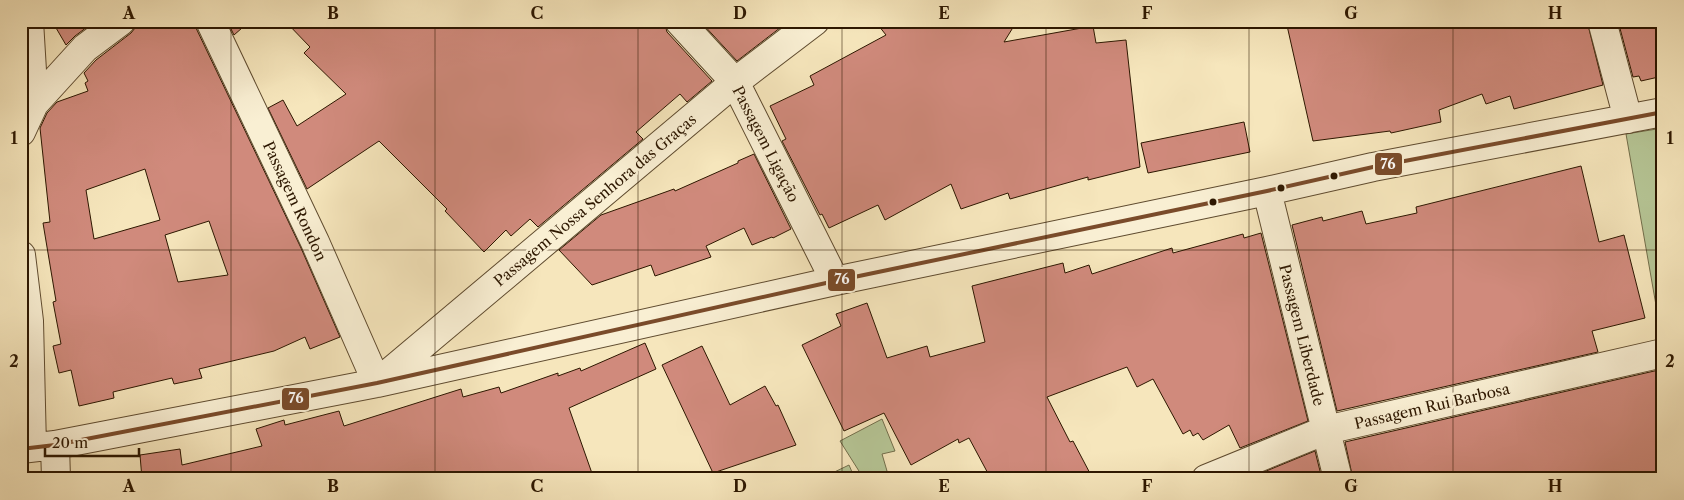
<svg xmlns="http://www.w3.org/2000/svg" width="1684" height="500" font-family="'Libre Caslon Text',serif">
  <style>
    .green { fill: #b6c696; stroke: #726e4b }
    .building { fill: #d08a7c; stroke: #2d1700; fill-rule: evenodd }
    .lines { fill: none; stroke-linecap: round; stroke-linejoin: round }
    .minor-casing { stroke: #5f4b2f; stroke-width: 30 }
    .minor { stroke: #f9efd3; stroke-width: 28 }
    .bus-1-casing { stroke: #f9efd3; stroke-width: 8 }
    .bus-1 { stroke: #7a4b2a; stroke-width: 4 }
    .grid { fill: none; stroke: #2d1700; stroke-width: 1; stroke-opacity: 0.55 }
    .bus-dot { fill: #2d1700; stroke: #f9efd3; stroke-width: 2 }
    .labels { text-anchor: middle; dominant-baseline: central; stroke-width: 5; stroke-linejoin: round; paint-order: stroke }
    .street-label { font-size: 15px; fill: #2d1700; stroke: #f9efd3 }
    .line-badge { stroke: #f9efd3; stroke-width: 2 }
    .badge-label { font-size: 14px; text-anchor: middle; font-weight: bold; fill: #fff }
    .neatline { fill: none; stroke: #2d1700; stroke-width: 2 }
    .grid-label { font-size: 16px; text-anchor: middle; font-weight: bold; fill: #2d1700 }
  </style>
  <rect width="100%" height="100%" fill="#f6e6bc"/>
  <filter id="stains"><feTurbulence type="fractalNoise" baseFrequency=".004" numOctaves="4"/><feColorMatrix values="0 0 0 0 .2 0 0 0 0 .09 0 0 0 0 .02 0 0 0 .5 -.17"/></filter>
  <radialGradient id="worn" r=".72"><stop offset=".6" stop-color="#630" stop-opacity="0"/><stop offset="1" stop-color="#630" stop-opacity=".3"/></radialGradient>
  <path class="green" d="M1663 128V328H1660L1626 134Z
    M882 419 895 451 882 454 887 471 864 479 840 441Z
    M849 465 855 479H825L824 477Z"/>
  <path class="building" d="M52 21H95L75 36 66 45Z
    M136 21H195L196 28 301 248 340 337 310 349 305 337 274 351 199 369 202 378 174 384 172 378 113 392 114 398 79 406 71 370 59 373 53 346 61 344 53 302 56 301 43 223 50 222 40 128 47 113 57 102 88 91 85 83 88 81 84 73 96 60 131 33 135 28ZM145 169 160 220 94 239 86 190ZM209 221 228 275 178 282 165 235Z
    M227 21H250L234 35Z
    M285 21H664L667 32 712 81 687 102 680 94 636 132 643 139 538 227 530 219 511 236 506 230 484 252 445 211 447 209 379 141 307 189 268 108 283 100 297 126 346 94 304 53 310 47Z
    M700 21H789L737 61Z
    M875 21H1017L1004 42 1093 26 1096 43 1126 40 1140 167 1088 180V177L1010 199 1008 193 961 209 951 184 885 220 878 205 829 228 822 214 820 215 782 141 786 139 770 106 814 85 810 76 886 35Z
    M1286 21H1587L1603 85 1514 109 1510 96 1486 104 1482 94 1439 110 1441 122 1391 133 1390 131 1313 141Z
    M1618 21H1663V76L1641 81 1639 76 1633 77Z
    M1244 122 1250 152 1148 173 1141 143Z
    M754 154 791 229 773 238 772 237 752 245 744 228 706 246 711 257 655 276 651 265 592 285 559 250 601 215 674 189 675 191 738 163V161Z
    M1581 166 1599 242 1624 235 1645 318 1592 331 1598 352 1337 411 1292 225 1322 217 1323 221 1362 211 1366 224 1417 213 1416 207Z
    M1261 233 1308 421 1240 448 1229 425 1203 440 1198 433 1193 436 1190 430 1183 434 1153 379 1137 387 1127 367 1047 397 1070 442 1073 441 1093 479H991L969 438 959 443 958 439 911 465 884 413 844 431 802 345 841 326 836 314 867 303 887 358 927 346 930 357 985 342 972 286 1063 263 1065 273 1089 265 1092 274 1172 248 1173 253 1243 234 1244 238Z
    M645 343 656 369 569 408 594 479H142L140 455 180 449 182 465 262 446 256 429 284 420 285 425 339 411 344 426 461 389 463 397 499 387 501 393 558 373V376L580 368 581 371Z
    M702 346 730 405 765 386 776 406 778 405 796 445 713 473 662 365Z
    M1663 369V479H1353L1345 442Z
    M1315 451 1322 479H1255L1254 476Z"/>
  <g class="lines">
    <g class="minor-casing">
      <path id="minor" d="M210 21 315 242 377 383 735 82 815 21
        M679 21 735 82 835 281
        M1602 21 1628 119
        M21 108 34 104 85 48 121 21
        M21 132 34 104 29 21
        M1267 191 1338 479
        M21 255 29 321 32 447
        M55 445 56 479
        M21 449 55 445 377 383 835 281 1267 191 1373 167 1663 112
        M1206 479 1326 430 1663 353"/>
    </g>
    <use href="#minor" class="minor"/>
    <g class="bus-1-casing">
      <path id="bus-1" d="M21 449 55 445 377 383 835 281 1267 191 1373 167 1663 112"/>
    </g>
    <use href="#bus-1" class="bus-1"/>
  </g>
  <path class="grid" d="M231 21V479M435 21V479M638 21V479M842 21V479M1046 21V479M1249 21V479M1453 21V479M21 250H1663"/>
  <g class="bus-dot">
    <circle cx="1334" cy="176" r="4.5"/>
    <circle cx="1281" cy="188" r="4.5"/>
    <circle cx="1213" cy="202" r="4.5"/>
  </g>
  <g class="labels">
    <g class="street-label">
      <text transform="translate(766 144) rotate(63)">Passagem Ligação</text>
      <text transform="translate(595 200) rotate(-40)">Passagem Nossa Senhora das Graças</text>
      <text transform="translate(295 201) rotate(65)">Passagem Rondon</text>
      <text transform="translate(1302 335) rotate(76)">Passagem Liberdade</text>
      <text transform="translate(1432 406) rotate(-13)">Passagem Rui Barbosa</text>
    </g>
  </g>
  <g class="line-badge">
    <rect x="1374" y="152" width="29" height="24" rx="5" fill="#7a4b2a"/>
    <rect x="827" y="268" width="29" height="24" rx="5" fill="#7a4b2a"/>
    <rect x="281" y="387" width="29" height="24" rx="5" fill="#7a4b2a"/>
  </g>
  <g class="badge-label">
    <text x="1388" y="169">76</text>
    <text x="842" y="284">76</text>
    <text x="296" y="403">76</text>
  </g>
  <rect width="1684" height="500" fill="none" stroke="#f6e6bc" stroke-width="55"/>
  <path d="M45 448v8h94v-8" fill="none" stroke="#2d1700" stroke-width="2.5"/>
  <text x="52" y="448" font-size="15" fill="#2d1700" stroke="#f9efd3" stroke-width="4" paint-order="stroke">20 m</text>
  <rect x="28" y="28" width="1628" height="444" class="neatline"/>
  <g class="grid-label">
    <text x="129" y="19">A</text>
    <text x="333" y="19">B</text>
    <text x="537" y="19">C</text>
    <text x="740" y="19">D</text>
    <text x="944" y="19">E</text>
    <text x="1147" y="19">F</text>
    <text x="1351" y="19">G</text>
    <text x="1555" y="19">H</text>
    <text x="14" y="144">1</text>
    <text x="1670" y="144">1</text>
    <text x="14" y="367">2</text>
    <text x="1670" y="367">2</text>
    <text x="129" y="492">A</text>
    <text x="333" y="492">B</text>
    <text x="537" y="492">C</text>
    <text x="740" y="492">D</text>
    <text x="944" y="492">E</text>
    <text x="1147" y="492">F</text>
    <text x="1351" y="492">G</text>
    <text x="1555" y="492">H</text>
  </g>
  <rect width="100%" height="100%" filter="url(#stains)"/>
  <rect width="100%" height="100%" fill="url(#worn)"/>
</svg>
